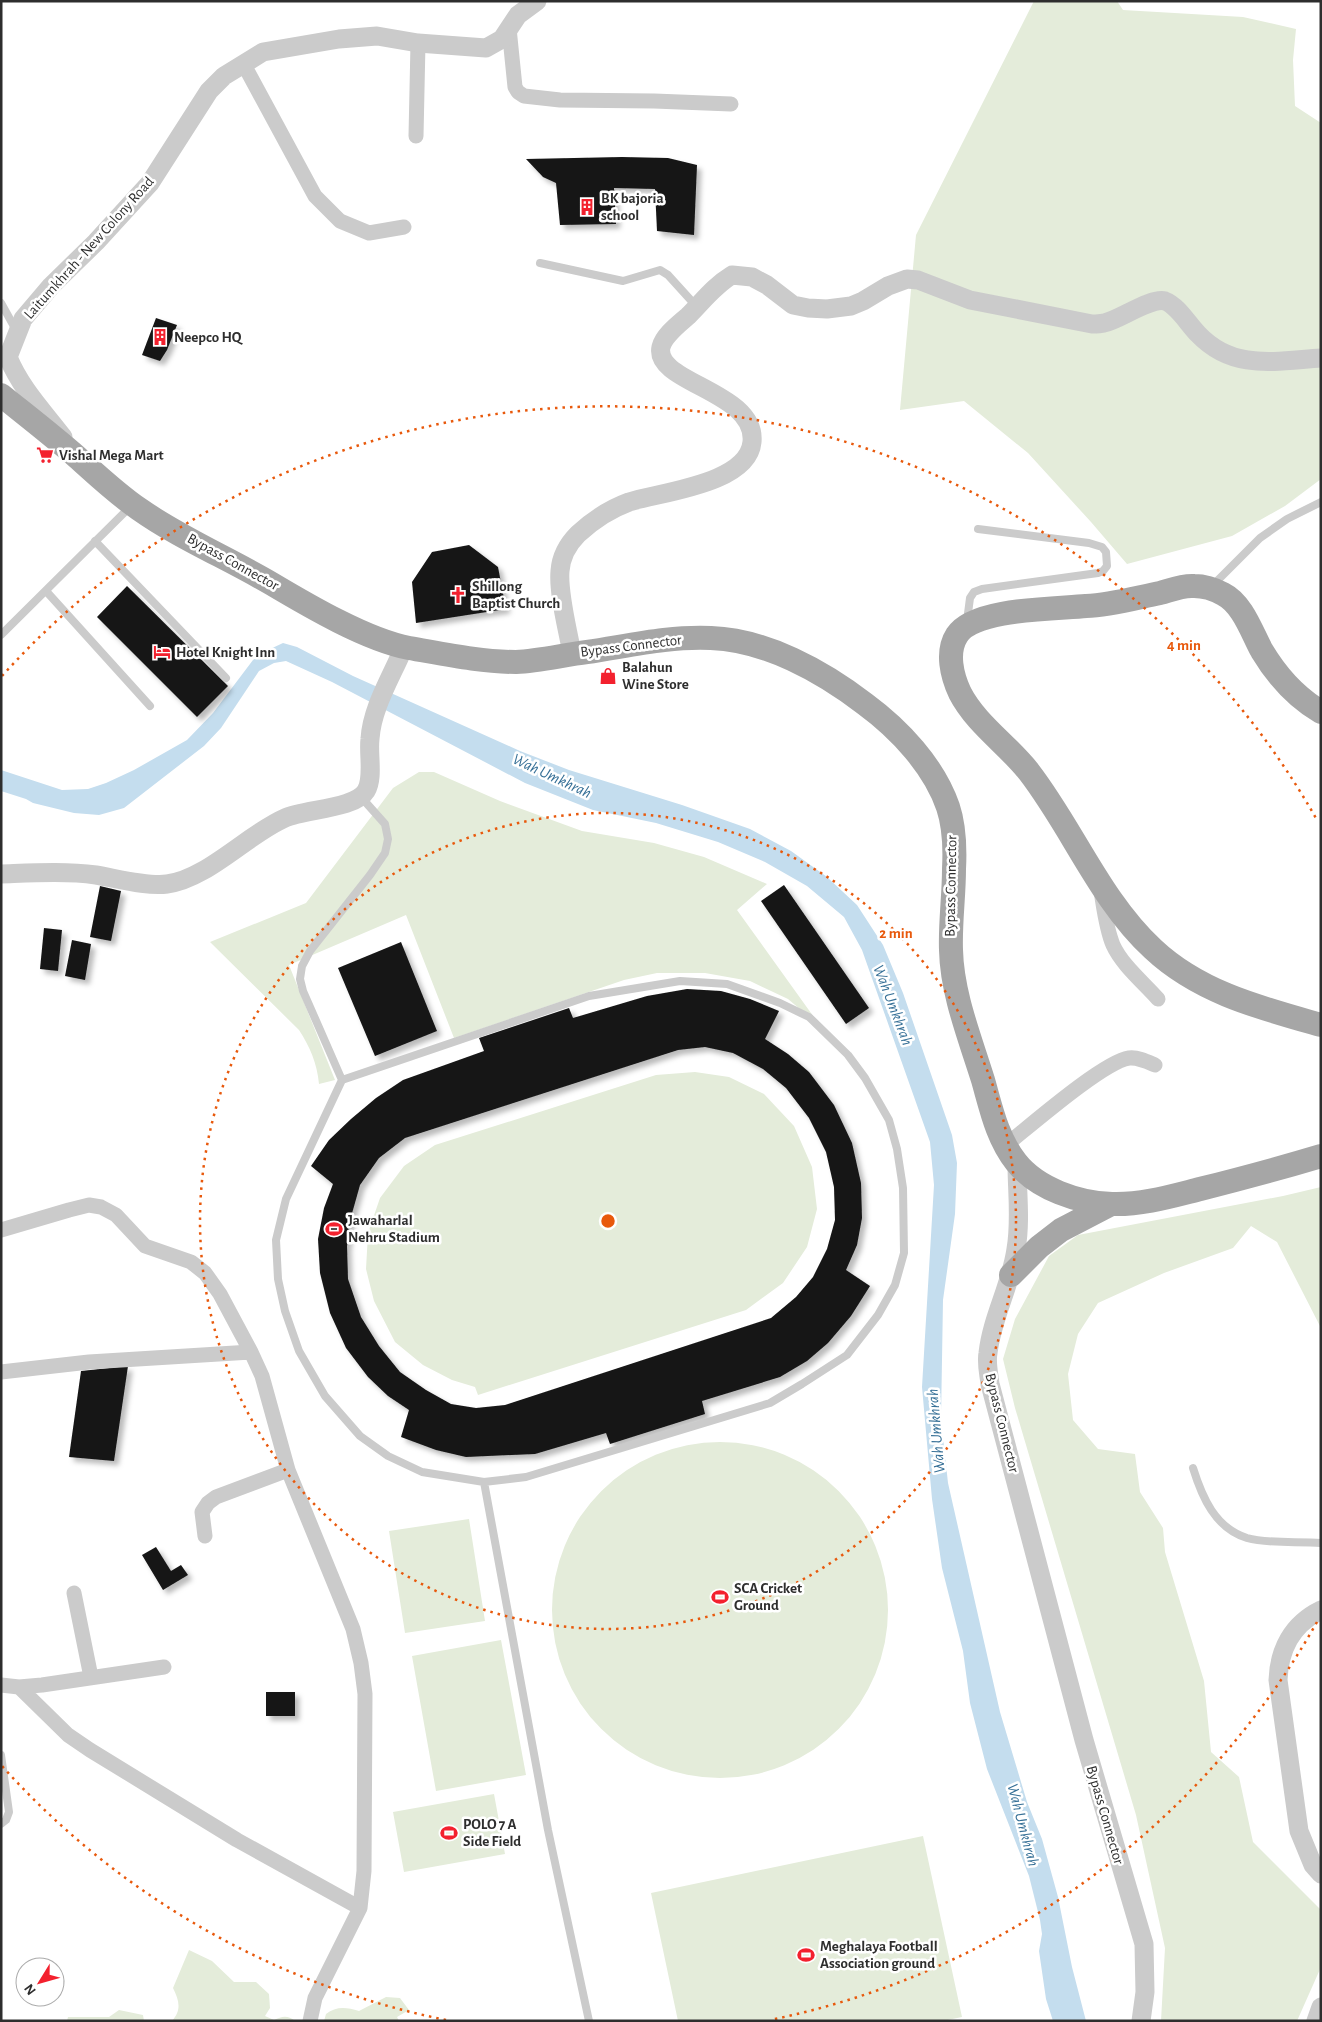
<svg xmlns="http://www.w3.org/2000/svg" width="1322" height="2022" font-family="'Alegreya Sans',sans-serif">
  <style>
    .green { fill: #e4ecda }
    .water { fill: #c4ddee }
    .building { fill: #151515; fill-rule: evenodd; filter: url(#shadow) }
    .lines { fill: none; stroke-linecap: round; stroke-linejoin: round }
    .service { stroke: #cbcbcb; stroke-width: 8 }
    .minor { stroke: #cbcbcb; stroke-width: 15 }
    .tertiary { stroke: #cbcbcb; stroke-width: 19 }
    .primary { stroke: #a6a6a6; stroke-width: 24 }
    .ring { fill: none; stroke: #e8590c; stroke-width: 2.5; stroke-dasharray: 2.5 5 }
    .labels { text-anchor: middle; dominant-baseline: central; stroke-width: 5; stroke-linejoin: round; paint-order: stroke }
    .poi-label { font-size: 15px; font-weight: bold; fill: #2e2e2e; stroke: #fff; text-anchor: start }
    .street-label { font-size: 15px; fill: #2e2e2e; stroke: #fff }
    .water-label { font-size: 16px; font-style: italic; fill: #356f96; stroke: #fff }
    .centre { fill: #e8590c; stroke: #fff; stroke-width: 2.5 }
    .ring-label { font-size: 15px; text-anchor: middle; font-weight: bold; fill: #e8590c; stroke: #fff; stroke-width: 5; stroke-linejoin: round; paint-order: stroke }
  </style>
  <defs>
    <filter id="shadow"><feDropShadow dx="4.5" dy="4.5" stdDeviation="2.5" flood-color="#0004"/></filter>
  </defs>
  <rect width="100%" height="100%" fill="#fff"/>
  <path class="green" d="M1034 1H1117L1123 10 1243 17 1296 29 1293 60 1295 106 1321 123V479L1285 506 1232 536 1127 564 1091 522 1028 453 964 401 900 410 916 235Z
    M419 772H434L500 801 582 831 654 843 704 857 767 884 737 910 821 1027 788 999 750 981 705 973H657L624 980 454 1038 406 915 289 965 335 1080 319 1084C317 1063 310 1047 299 1030L210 942 306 903 393 788Z
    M695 1072 729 1077 764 1094 794 1126 812 1167 817 1209 807 1247 783 1283 746 1310 478 1395 475 1387 452 1380 423 1365 395 1342 374 1301 366 1269 368 1233 380 1198 404 1166 435 1145 656 1075Z
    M1321 1187V1328L1277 1242 1251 1226 1233 1248 1164 1273 1098 1303 1078 1334 1068 1374 1073 1420 1098 1449 1135 1454 1140 1492 1163 1528 1165 1552 1204 1681 1211 1752 1239 1777 1253 1842 1321 1910V1967L1297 2021H1161L1165 1948 1136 1815 1015 1408 1003 1359 1015 1319 1049 1256 1078 1235 1283 1196Z
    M552 1610a168 168 0 1 1 336 0a168 168 0 1 1-336 0Z
    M469 1519 485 1621 405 1633 389 1531Z
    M501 1640 526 1775 436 1791 412 1656Z
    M494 1794 505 1854 404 1872 393 1812Z
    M923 1836 962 2017 943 2021H678L651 1893Z
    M189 1950 212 1961 234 1982H256L269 1994 270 2008 265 2016 274 2020C282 2016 288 2015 295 2021H172C182 2010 179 2000 173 1988Z
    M386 1997 400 1998 409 2010 397 2017 399 2021H324L326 2014C336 2006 346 2007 359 2011Z
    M119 2010 143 2015 144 2021H67L68 2017H109Z"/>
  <path class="water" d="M283 643 297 647 353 676 520 751 569 770 682 805 750 829 791 851 827 877 857 905 883 945 903 993 952 1135 957 1163 955 1214 943 1300 941 1419 948 1483 1000 1712 1027 1802 1042 1839 1058 1897 1072 1967 1086 2021H1053L1046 1999 1039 1951 1042 1934 1040 1920 1029 1876 987 1769 970 1703 963 1651 942 1568 932 1499 922 1387 934 1185 930 1142 862 950 844 917 807 886 765 862 718 842 656 823 593 810 525 783 332 682 286 661 274 663 259 671 221 728 204 746 124 808 99 815 74 813 33 803 26 799 1 791V770L62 790 88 789 106 783 134 770 187 740 213 713 253 660 268 650Z"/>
  <path class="building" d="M622 157 668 158 697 165 694 235 657 231 655 189 614 188 616 224 560 225 556 183 543 177 526 159Z
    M156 318 177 325 167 350 160 361 142 355Z
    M469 545 498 567 506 609 416 623 412 582 432 552Z
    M127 586 228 686 197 717 97 617Z
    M784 885 869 1008 846 1024 761 901Z
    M100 886 121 891 111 941 90 937Z
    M44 928 62 930 58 971 40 969Z
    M72 940 91 944 85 980 65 976Z
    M401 942 437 1031 375 1056 338 968Z
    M687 989 721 991 750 999 779 1011 765 1039 788 1054 809 1072 834 1105 852 1143 861 1183 862 1218 857 1245 846 1270 870 1286 851 1316 828 1343 807 1361 780 1377 702 1401 705 1414 610 1444 606 1433 535 1454 466 1457 436 1450 401 1437 409 1410 388 1396 368 1377 346 1348 330 1313 320 1273 318 1239 324 1208 333 1184 311 1166 329 1140 351 1119 376 1098 403 1080 484 1051 479 1038 569 1008 573 1018 647 996ZM705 1047 733 1053 763 1069 786 1088 809 1118 826 1152 834 1187 835 1220 827 1249 813 1277 796 1297 771 1318 505 1405 476 1408 451 1404 426 1390 400 1372 379 1346 361 1317 348 1279 347 1246 351 1217 360 1185 379 1158 405 1138 678 1050Z
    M128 1366 114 1461 69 1457 81 1371Z
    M156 1547 171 1571 181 1565 188 1575 163 1590 142 1555Z
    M266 1692H295V1716H266Z"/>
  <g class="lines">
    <path class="service" d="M540 263 623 281 660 270 668 275 697 307
      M1 303 16 330
      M95 541 226 678
      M1213 585 1260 538 1287 519 1321 502
      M46 591 150 706
      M967 621 970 598 974 592 982 589 1098 573 1103 571 1107 566 1106 552 1102 547 1089 543 978 529
      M1 635 131 506
      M680 981 727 984 780 1003 809 1017 848 1055 865 1078 889 1120 897 1149 903 1188 904 1253 895 1285 878 1315 847 1355 802 1384 770 1403 526 1477 484 1482 422 1472 388 1456 360 1436 325 1396 299 1351 285 1311 278 1279 276 1240 286 1199 342 1080 589 996Z
      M342 1080 303 991 300 979 302 966 310 951 370 875 385 853 388 839 385 824 361 797
      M1193 1468C1202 1497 1215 1528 1247 1538 1269 1544 1298 1541 1321 1543
      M484 1482 548 1830 589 2021
      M1 1755 9 1812 6 1820 1 1824"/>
    <path class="minor" d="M509 28 515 87 518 92 524 96 560 100 654 101 731 104
      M243 63 315 196 340 221 369 233 404 227
      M416 136 418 43
      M1101 891C1104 909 1106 928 1113 945 1122 965 1144 983 1158 999
      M1006 1145C1030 1126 1103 1062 1129 1058 1138 1057 1146 1061 1155 1065
      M1 1230 69 1210 89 1205 101 1207 116 1215 145 1246 191 1262 205 1273 220 1294 251 1352 262 1376 288 1470 353 1629 361 1663 365 1694 364 1871 360 1908 315 1998 310 2021
      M1 1372 89 1362 251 1352
      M205 1536 202 1512 208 1503 216 1497 288 1470
      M74 1593 91 1677
      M1 1685 19 1687 42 1685 164 1667
      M19 1687 68 1735 90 1750 237 1840 360 1908"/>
    <path class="tertiary" d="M63 437C43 411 20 387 8 357L23 319 51 286 96 242 150 183 209 91 224 76 263 52 339 39 377 36 418 43 486 48 502 39 518 15 537 1
      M572 654C568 630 558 594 560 571 561 557 568 544 578 534 593 520 610 509 629 502 661 492 748 484 752 442 757 391 653 383 661 347 664 335 679 324 688 316 703 301 714 286 732 275L752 277 767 285 793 305 808 308 827 309 851 306 863 301 888 286 907 279 918 280 970 300 1092 324C1096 324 1100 324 1104 323 1119 320 1151 297 1165 301 1178 306 1188 324 1198 334 1233 371 1275 361 1321 358
      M1 874C32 873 65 871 96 875 115 878 148 887 167 884 207 879 248 834 285 818 305 809 355 809 366 791 374 778 368 754 370 739 372 707 392 676 404 647
      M1017 1164C1017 1192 1021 1221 1016 1249 1011 1285 992 1317 988 1353 986 1363 989 1374 990 1384L1084 1740 1144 1944 1145 1992 1141 2021
      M1321 1610C1292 1624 1279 1650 1278 1680L1299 1831 1313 1865 1321 1874
      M1316 2021 1321 2007"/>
    <path class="primary" d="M1 395C27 416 53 436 78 458 98 476 117 494 139 509 180 538 228 558 272 584 309 606 367 640 409 648 444 654 481 662 516 662 539 661 563 655 587 652 628 646 669 636 711 638 766 640 822 671 865 704 899 729 934 766 948 807 954 825 955 850 954 869 954 896 950 923 951 950 952 994 970 1038 983 1080 991 1108 997 1138 1016 1162 1037 1189 1079 1203 1112 1204 1142 1205 1172 1196 1200 1189 1240 1179 1281 1168 1321 1156
      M1321 712C1297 698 1277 676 1262 651 1252 633 1243 604 1223 594 1214 589 1205 586 1194 586 1183 585 1171 590 1160 593 1135 598 1111 605 1086 606 1056 609 974 608 957 635 946 652 952 676 960 693 976 724 1008 745 1029 772 1073 829 1100 900 1153 949 1200 993 1261 1008 1321 1025
      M1011 1275 1039 1247 1061 1230 1111 1204"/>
  </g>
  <g class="ring">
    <circle cx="608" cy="1221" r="408"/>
    <path d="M1317 1622A815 815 0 0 1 770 2020M446 2020A815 815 0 0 1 2 1766M2 676A815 815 0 0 1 1317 820"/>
  </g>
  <defs>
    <g id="building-bare" transform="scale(1.35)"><path d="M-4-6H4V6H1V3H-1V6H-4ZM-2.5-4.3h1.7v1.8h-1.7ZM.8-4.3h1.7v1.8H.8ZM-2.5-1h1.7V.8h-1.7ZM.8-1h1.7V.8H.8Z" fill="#f3212e" stroke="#fff" stroke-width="2.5" paint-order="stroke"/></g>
    <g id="supermarket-bare" transform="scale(1.35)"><path d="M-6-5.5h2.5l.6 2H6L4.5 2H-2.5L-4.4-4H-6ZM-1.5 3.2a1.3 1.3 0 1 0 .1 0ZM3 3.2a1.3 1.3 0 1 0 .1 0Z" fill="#f3212e" stroke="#fff" stroke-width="2.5" paint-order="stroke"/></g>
    <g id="church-bare" transform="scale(1.35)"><path d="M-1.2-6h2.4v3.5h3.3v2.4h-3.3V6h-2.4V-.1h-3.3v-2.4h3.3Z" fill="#f3212e" stroke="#fff" stroke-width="2.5" paint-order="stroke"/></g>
    <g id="hotel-bare" transform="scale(1.35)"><path d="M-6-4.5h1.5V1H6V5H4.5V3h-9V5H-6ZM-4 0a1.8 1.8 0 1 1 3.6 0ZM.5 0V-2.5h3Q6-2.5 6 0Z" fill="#f3212e" stroke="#fff" stroke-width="2.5" paint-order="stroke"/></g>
    <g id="shop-bare" transform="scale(1.35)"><path d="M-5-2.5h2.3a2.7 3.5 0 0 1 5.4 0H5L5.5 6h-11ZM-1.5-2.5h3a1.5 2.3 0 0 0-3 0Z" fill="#f3212e" stroke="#fff" stroke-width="2.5" paint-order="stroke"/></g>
    <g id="stadium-bare" transform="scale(1.35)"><path d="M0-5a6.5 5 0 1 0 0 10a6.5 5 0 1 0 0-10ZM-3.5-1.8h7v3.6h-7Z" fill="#f3212e" stroke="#fff" stroke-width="2.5" paint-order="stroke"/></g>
  </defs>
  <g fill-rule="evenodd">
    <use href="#building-bare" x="587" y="207"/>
    <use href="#building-bare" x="160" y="337"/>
    <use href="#supermarket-bare" x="45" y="455"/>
    <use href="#church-bare" x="458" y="595"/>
    <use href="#hotel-bare" x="162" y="652"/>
    <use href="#shop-bare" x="608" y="676"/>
    <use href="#stadium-bare" x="334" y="1229"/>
    <use href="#stadium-bare" x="720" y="1597"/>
    <use href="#stadium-bare" x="449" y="1833"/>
    <use href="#stadium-bare" x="806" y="1955"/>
  </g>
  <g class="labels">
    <g class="poi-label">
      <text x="601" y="198">BK bajoria<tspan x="601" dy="17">school</tspan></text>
      <text x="174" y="337">Neepco HQ</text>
      <text x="59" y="455">Vishal Mega Mart</text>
      <text x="472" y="586">Shillong<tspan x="472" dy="17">Baptist Church</tspan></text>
      <text x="176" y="652">Hotel Knight Inn</text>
      <text x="622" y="667">Balahun<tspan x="622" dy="17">Wine Store</tspan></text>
      <text x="348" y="1220">Jawaharlal<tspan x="348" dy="17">Nehru Stadium</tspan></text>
      <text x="734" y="1588">SCA Cricket<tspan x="734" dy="17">Ground</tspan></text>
      <text x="463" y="1824">POLO 7 A<tspan x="463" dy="17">Side Field</tspan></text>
      <text x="820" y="1946">Meghalaya Football<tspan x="820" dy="17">Association ground</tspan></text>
    </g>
    <g class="street-label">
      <text transform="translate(89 248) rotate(-48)">Laitumkhrah - New Colony Road</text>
      <text transform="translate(233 562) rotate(29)">Bypass Connector</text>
      <text transform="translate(631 646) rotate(-7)">Bypass Connector</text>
      <text transform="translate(951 886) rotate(-89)">Bypass Connector</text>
      <text transform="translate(1002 1423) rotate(76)">Bypass Connector</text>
      <text transform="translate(1105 1815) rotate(74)">Bypass Connector</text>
    </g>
    <g class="water-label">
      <text transform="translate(552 776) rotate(25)">Wah Umkhrah</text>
      <text transform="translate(893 1005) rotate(69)">Wah Umkhrah</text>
      <text transform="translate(936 1431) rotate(-95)">Wah Umkhrah</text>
      <text transform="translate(1023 1825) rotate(75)">Wah Umkhrah</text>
    </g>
  </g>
  <circle cx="608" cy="1221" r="8" class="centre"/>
  <g class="ring-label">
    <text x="1184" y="650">4 min</text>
    <text x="896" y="938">2 min</text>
  </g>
  <rect width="1322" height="2022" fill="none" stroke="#2e2e2e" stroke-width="5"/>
  <g transform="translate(40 1982) rotate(233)"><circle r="24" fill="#ffffff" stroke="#ababab"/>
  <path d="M0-4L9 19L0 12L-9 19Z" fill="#f3212e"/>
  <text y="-8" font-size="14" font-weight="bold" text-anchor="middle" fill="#2e2e2e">N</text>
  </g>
</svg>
